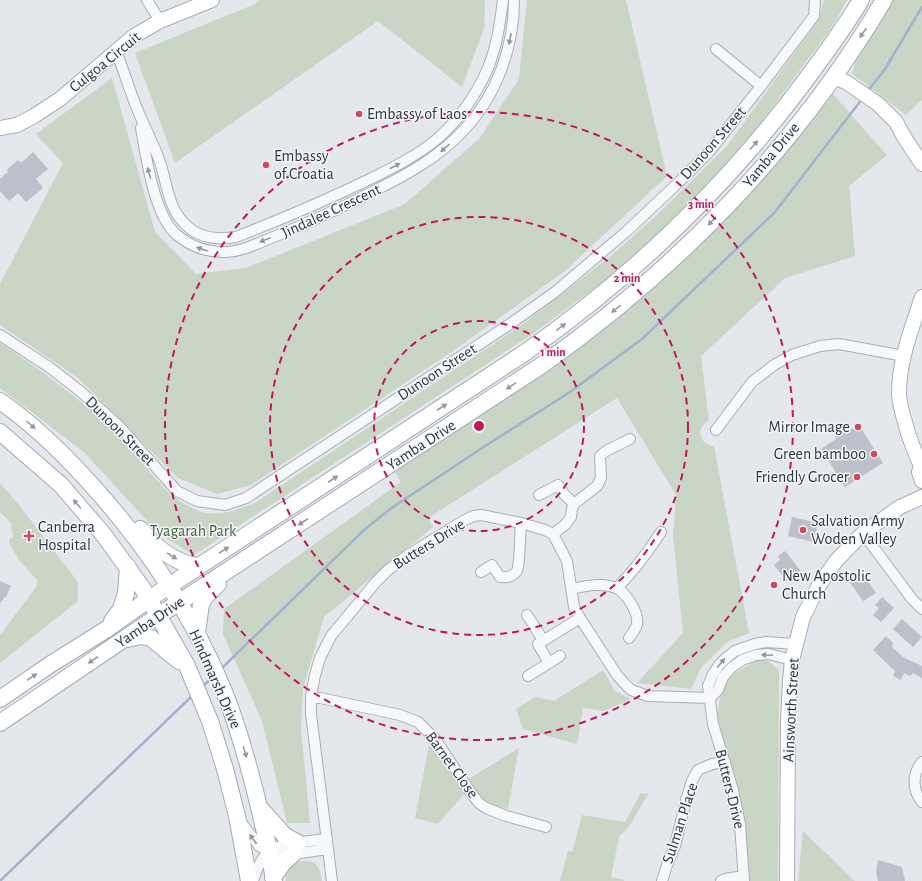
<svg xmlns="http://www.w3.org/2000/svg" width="922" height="881" font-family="'Alegreya Sans',sans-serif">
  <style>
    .green { fill: #c9d6c5 }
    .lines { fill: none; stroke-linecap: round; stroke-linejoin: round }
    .stream { stroke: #9fb4cc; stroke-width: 2.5 }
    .building { fill: #bbc0ca }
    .street-casing { stroke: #a9aeb7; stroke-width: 12 }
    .secondary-casing { stroke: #a9aeb7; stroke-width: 16 }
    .primary-casing { stroke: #a3abb8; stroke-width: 18 }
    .street { stroke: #f7f8fa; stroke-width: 10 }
    .secondary { stroke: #fff; stroke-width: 14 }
    .primary { stroke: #fff; stroke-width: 16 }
    .oneway { fill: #959aa2 }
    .oneway2 { fill: #9196a0 }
    .ring { fill: none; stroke: #c2185b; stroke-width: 2; stroke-dasharray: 7 5 }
    .poi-dot { fill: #d1495b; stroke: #f4f6f9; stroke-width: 1.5 }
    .labels { text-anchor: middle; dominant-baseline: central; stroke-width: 3; stroke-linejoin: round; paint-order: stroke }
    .street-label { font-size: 16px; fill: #2b3445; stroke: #f4f6f9 }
    .poi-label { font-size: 16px; fill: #2b3445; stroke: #f4f6f9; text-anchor: start }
    .park-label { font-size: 16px; fill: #3f6138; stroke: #f4f6f9 }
    .centre { fill: #c2185b; stroke: #f4f6f9; stroke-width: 2 }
    .ring-label { font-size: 12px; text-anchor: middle; font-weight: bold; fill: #c2185b; stroke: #f4f6f9; stroke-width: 3; stroke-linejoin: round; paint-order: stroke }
  </style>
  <rect width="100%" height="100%" fill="#e4e7ec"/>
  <path class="green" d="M259 0H485L484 29 462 87 378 21 175 163 135 53 255 4Z
    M527 0H626L667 176 565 271 453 351 251 485 217 494 178 478 78 378 0 325V284L63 163 36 134 112 78 155 232 196 274 246 268 405 204 479 139 519 79Z
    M824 0H847L832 27 737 155 667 226 622 268 531 335 194 555 159 534 85 453 0 388V343C36 366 70 392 102 420 117 433 131 450 144 465 160 484 176 504 202 512 219 517 239 509 255 503L523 324 612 255 657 215 727 146 819 19Z
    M889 0H922V100L906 115 852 74 857 56Z
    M831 92 887 155 849 186 855 256 785 278 701 356 709 421C695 427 699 445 714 446L749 633 727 642 701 668 691 689 637 683 683 633 673 536 676 495 617 398 428 518 433 527 324 617 303 689 301 728 310 823H287L262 721 223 634 224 609 401 482 393 469 580 342Z
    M0 483 19 505 78 582V601L0 663V635L37 586V580L19 560 10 545 9 539 13 538 11 523 0 512Z
    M758 660H767L778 669 779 674 778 881H748L717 715 722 687 735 673Z
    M603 670 615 691 631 699 604 711 583 708 577 744 523 729 516 709 535 697 554 701Z
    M430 740 464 794 438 824 415 818Z
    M519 748 508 809 493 805 478 796 467 780Z
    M641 793 648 794 630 825 619 837 611 877 624 880V881H560L568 851 572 852 582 815 625 822Z
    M803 831 855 881H798Z
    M299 861H308L315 863 320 871 322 881H286C284 870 289 863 299 861Z"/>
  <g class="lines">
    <path class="stream" d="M867 92 885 69 922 7
      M221 669 363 531 390 509 479 450 570 392 642 339 775 212 862 99
      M202 687 212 678
      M0 881 193 695"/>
  </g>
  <path class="building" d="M33 152 48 169 36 179 43 188 26 202 18 193 9 201 0 191V179L8 172 7 170 18 160 21 163Z
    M859 425 883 463 845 487 821 449 836 439 835 437 844 431 845 433Z
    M792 517 818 523 814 542 788 536Z
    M785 551 801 571 787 581 774 565 780 560 778 556Z
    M862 572 876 593 863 601 849 581Z
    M0 581 11 586 6 597H5L0 603Z
    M882 597 894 608 881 622 873 615 879 608 875 605Z
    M902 619 922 637 913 647 893 629Z
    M886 636 893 643 892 647 903 657 922 666V678L913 673 910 676 904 673 901 680 893 676 895 671 873 650Z
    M878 860 902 867 905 881H878L876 872Z"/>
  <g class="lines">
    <g class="street-casing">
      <path id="street" d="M147 0 160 21
        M716 49 761 86
        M116 51C124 71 130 92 138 111 145 128 154 145 160 162 167 183 168 208 185 224 198 238 217 240 236 237 282 219 327 200 372 178 394 167 418 155 437 139 458 121 477 94 488 68 497 46 500 23 503 0
        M141 128C146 156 154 216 177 235 190 246 207 252 224 252 242 252 260 242 276 236 308 223 341 208 372 192 406 175 438 158 464 130 497 95 514 47 514 0
        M0 335 49 367 80 391 119 426 177 491 197 501 225 505 246 498 510 324 555 292 627 231 678 183 709 152 761 86 814 16 815 0
        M716 430 752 382 774 365 792 355 820 346 839 344 904 356
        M539 495 558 485 564 494 574 504
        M863 533 912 599 922 609
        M553 534 565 525 571 517 572 509 574 504 597 486 601 478 600 456 606 451 630 439
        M481 572 492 565 500 577C507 578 512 577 517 571 520 565 520 532 521 523
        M617 588C634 571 648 552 661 532
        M572 589C585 586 603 582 616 588 626 592 639 613 637 624 636 629 632 634 629 638
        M527 615 543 640
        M549 663 560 656
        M528 676 549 663 538 644 580 618
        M311 696 400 715 418 722 435 739 471 793 479 803 486 808 506 816 546 827
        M922 762C912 774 912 790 922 802
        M241 822 259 846 279 856 328 849
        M253 881C256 871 261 858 269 851 279 843 313 841 327 839
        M332 881 311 714V696L315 675 320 658 331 636 376 582 388 570 408 555 463 521 473 516 481 515 521 523 545 530 553 534 567 561 574 607 580 618 617 675 625 684 631 690 648 696 710 698 718 690 723 677 731 668 742 660 756 655 769 654 792 660
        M662 881 667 865 675 846 686 800 692 781 698 770 712 764 725 762
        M721 881 725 879 744 876
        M744 881 740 824 733 790 713 724 708 686 713 674 719 665 726 658 735 651 755 644 766 642 796 644"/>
    </g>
    <g class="secondary-casing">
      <path id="secondary" d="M833 77 846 82 878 104 896 122 904 137 922 164
        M0 128 17 125 34 116 60 99 134 36 160 21 212 0
        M922 297C912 328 899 360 899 393 899 406 905 421 908 433 912 444 916 457 922 467
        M921 467 919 472 922 481
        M787 881 788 720 790 681 792 660 803 617 818 587 836 561 863 533 900 507 922 497"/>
    </g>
    <g class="primary-casing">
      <path id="primary" d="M0 401C37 427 68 458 97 491 148 548 194 618 223 689 237 723 247 759 256 795 263 823 270 852 274 881
        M0 432 61 485 103 534 143 589 187 666 210 721 225 769 237 816 249 881
        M140 529C145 533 147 537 151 541 163 553 182 565 199 566
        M112 621 121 609 126 593 128 567
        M197 633 201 604 205 597 218 584
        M127 639 141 636 151 638 179 661
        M0 699 51 664 107 629 149 599 526 352C632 277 725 188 802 85 823 57 843 30 861 0
        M0 723 158 616 542 365C679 268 798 145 884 0
        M260 808 285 836 298 843
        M273 877 284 862 293 854"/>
    </g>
    <use href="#street" class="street"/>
    <use href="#secondary" class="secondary"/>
    <use href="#primary" class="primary"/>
  </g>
  <defs><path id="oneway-solid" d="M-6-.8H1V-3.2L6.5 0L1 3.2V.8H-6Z"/></defs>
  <g class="oneway">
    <use href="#oneway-solid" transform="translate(863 33) rotate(125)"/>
    <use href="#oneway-solid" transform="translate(754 145) rotate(-49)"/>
    <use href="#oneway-solid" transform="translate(712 221) rotate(134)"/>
    <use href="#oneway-solid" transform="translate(616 309) rotate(141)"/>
    <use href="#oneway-solid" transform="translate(561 327) rotate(-37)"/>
    <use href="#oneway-solid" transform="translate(511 386) rotate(146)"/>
    <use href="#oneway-solid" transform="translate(442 407) rotate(-33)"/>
    <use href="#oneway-solid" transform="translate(31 425) rotate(42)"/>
    <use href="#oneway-solid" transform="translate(333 479) rotate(-33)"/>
    <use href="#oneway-solid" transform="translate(77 504) rotate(-131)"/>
    <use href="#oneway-solid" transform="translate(303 522) rotate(147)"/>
    <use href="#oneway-solid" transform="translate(224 550) rotate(-33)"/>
    <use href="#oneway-solid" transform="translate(172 556) rotate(32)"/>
    <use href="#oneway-solid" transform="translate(93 660) rotate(146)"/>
    <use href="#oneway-solid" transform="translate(32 677) rotate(-34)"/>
    <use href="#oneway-solid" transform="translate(245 752) rotate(73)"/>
  </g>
  <g class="oneway2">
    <use href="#oneway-solid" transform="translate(510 39) rotate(101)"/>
    <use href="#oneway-solid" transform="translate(445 148) rotate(139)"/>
    <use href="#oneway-solid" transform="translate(395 166) rotate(-28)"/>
    <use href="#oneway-solid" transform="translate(149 173) rotate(-106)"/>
    <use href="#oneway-solid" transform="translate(265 240) rotate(159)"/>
    <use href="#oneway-solid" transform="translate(202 249) rotate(-161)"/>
    <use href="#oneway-solid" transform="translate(767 655) rotate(-178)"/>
    <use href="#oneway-solid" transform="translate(721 663) rotate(-49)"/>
    <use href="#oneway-solid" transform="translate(253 839) rotate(-127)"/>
  </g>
  <g class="ring">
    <circle cx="479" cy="426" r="105"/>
    <circle cx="479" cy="426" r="209"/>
    <circle cx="479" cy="426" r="314"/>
  </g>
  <g class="poi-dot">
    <circle cx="359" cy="114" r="4"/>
    <circle cx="266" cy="165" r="4"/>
    <circle cx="858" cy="427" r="4"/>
    <circle cx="874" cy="454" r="4"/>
    <circle cx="857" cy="477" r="4"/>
    <circle cx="803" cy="530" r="4"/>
    <path d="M27 530h4v4h4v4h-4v4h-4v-4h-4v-4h4z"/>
    <circle cx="774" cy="585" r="4"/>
  </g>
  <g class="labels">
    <g class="street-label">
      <text transform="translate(105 62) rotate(-39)">Culgoa Circuit</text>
      <text transform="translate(713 143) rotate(-49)">Dunoon Street</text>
      <text transform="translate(771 155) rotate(-50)">Yamba Drive</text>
      <text transform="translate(331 211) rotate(-25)">Jindalee Crescent</text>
      <text transform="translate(437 372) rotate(-33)">Dunoon Street</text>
      <text transform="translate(120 431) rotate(45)">Dunoon Street</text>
      <text transform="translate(421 445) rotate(-33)">Yamba Drive</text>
      <text transform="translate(429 544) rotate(-32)">Butters Drive</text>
      <text transform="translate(150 622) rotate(-34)">Yamba Drive</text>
      <text transform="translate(215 679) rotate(66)">Hindmarsh Drive</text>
      <text transform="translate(791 710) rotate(-87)">Ainsworth Street</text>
      <text transform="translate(452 765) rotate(54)">Barnet Close</text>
      <text transform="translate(730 789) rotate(76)">Butters Drive</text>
      <text transform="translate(680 823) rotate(-72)">Sulman Place</text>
    </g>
    <g class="poi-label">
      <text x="367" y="114">Embassy of Laos</text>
      <text x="274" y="156">Embassy<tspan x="274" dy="18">of Croatia</tspan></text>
      <text x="850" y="427" text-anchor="end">Mirror Image</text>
      <text x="866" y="454" text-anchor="end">Green bamboo</text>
      <text x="849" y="477" text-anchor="end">Friendly Grocer</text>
      <text x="811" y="521">Salvation Army<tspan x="811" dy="18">Woden Valley</tspan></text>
      <text x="38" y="527">Canberra<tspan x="38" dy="18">Hospital</tspan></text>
      <text x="782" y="576">New Apostolic<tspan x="782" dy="18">Church</tspan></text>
    </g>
    <g class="park-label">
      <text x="193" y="531">Tyagarah Park</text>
    </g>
  </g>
  <circle cx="479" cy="426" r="6" class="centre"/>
  <g class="ring-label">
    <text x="701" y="208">3 min</text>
    <text x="627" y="282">2 min</text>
    <text x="553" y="356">1 min</text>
  </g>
</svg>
